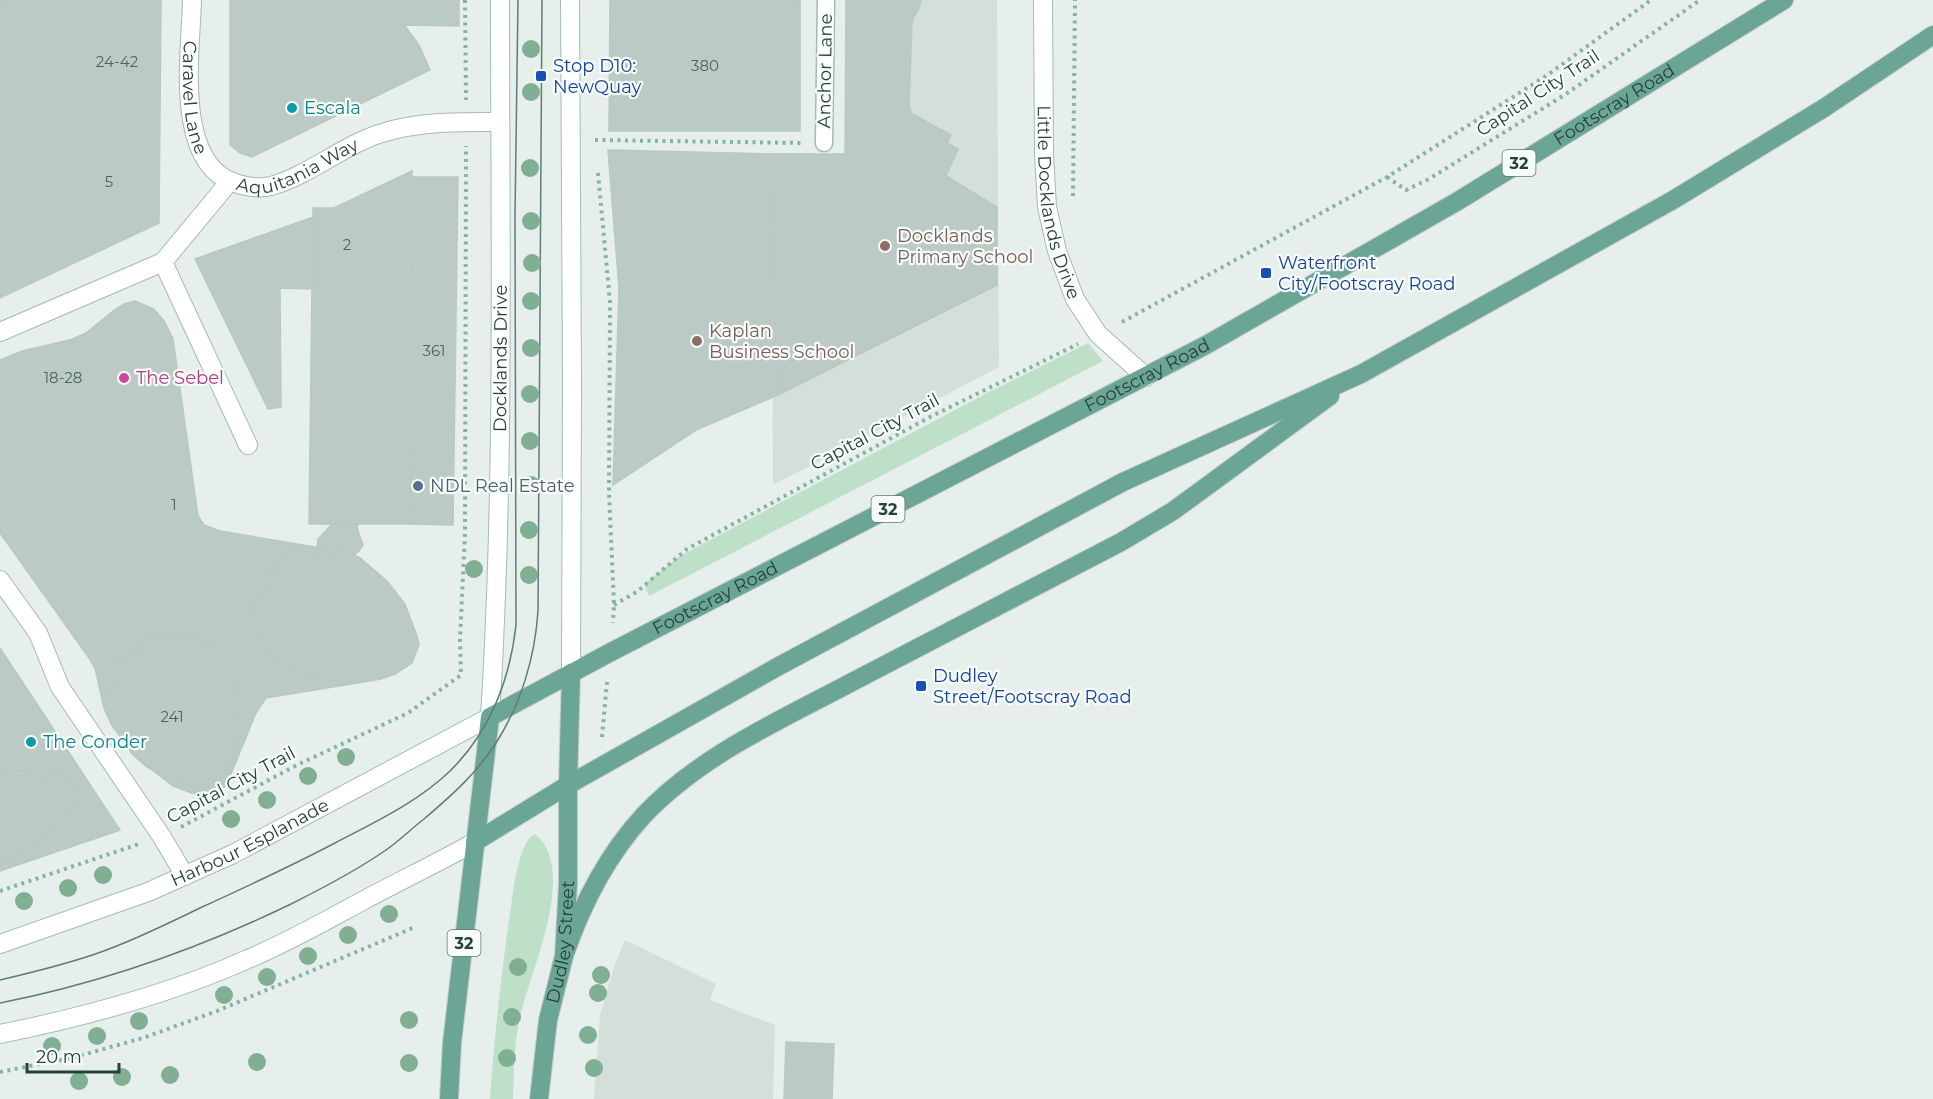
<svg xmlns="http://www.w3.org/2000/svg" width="1933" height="1099" font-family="Montserrat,sans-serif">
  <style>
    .built { fill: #d4dfda }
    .green { fill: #bfe0c8 }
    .building { fill: #bbcac4; stroke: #b8c9c2; stroke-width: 1.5 }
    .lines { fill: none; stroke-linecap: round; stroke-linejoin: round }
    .lane-casing { stroke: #a8b8b2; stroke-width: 19 }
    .street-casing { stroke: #a8b8b2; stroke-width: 20 }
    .secondary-casing { stroke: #a4bbb3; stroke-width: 20 }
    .primary-casing { stroke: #c2cac8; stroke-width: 20 }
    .path { stroke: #86b3a5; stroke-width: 4; stroke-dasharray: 3 4.5; stroke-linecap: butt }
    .lane { stroke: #fff; stroke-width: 16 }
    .street { stroke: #fff; stroke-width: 18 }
    .secondary { stroke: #fff; stroke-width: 18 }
    .primary { stroke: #6aa596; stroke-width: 18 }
    .tram { stroke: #5f7d75; stroke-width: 1.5 }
    .tree { fill: #80af93 }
    .transit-dot { fill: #1a4fb4; stroke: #f7fbf9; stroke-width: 2 }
    .culture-dot { fill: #0f9aa8; stroke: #f7fbf9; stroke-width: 2 }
    .education-dot { fill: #8d6e63; stroke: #f7fbf9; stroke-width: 2 }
    .hotel-dot { fill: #d1479c; stroke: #f7fbf9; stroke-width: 2 }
    .service-dot { fill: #5c6f8a; stroke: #f7fbf9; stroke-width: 2 }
    .labels { text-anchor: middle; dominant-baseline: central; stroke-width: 4.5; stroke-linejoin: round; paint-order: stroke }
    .number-label { font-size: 15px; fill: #4a645c }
    .shield { fill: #f7fbf9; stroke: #637a73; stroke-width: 1.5 }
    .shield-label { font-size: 16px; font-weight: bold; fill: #24423a }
    .transit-label { font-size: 18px; fill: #164399; stroke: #f7fbf9; text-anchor: start }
    .street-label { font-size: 18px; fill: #24423a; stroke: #f7fbf9 }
    .culture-label { font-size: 18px; fill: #0d838f; stroke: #f7fbf9; text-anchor: start }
    .education-label { font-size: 18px; fill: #785e54; stroke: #f7fbf9; text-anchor: start }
    .hotel-label { font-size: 18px; fill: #b23c85; stroke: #f7fbf9; text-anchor: start }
    .service-label { font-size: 18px; fill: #4e5e75; stroke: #f7fbf9; text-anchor: start }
  </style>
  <rect width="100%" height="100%" fill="#e6efeb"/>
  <path class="built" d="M846 0H997L999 367 773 485 772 154H845Z
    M625 940 716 984 710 1000 775 1025 773 1099H594L600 1015 614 967Z"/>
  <path class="green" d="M1088 343 1103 361 649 596 644 584 680 556 985 394Z
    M535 834C579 869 530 972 520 1017 514 1043 514 1072 513 1099H490C494 1039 501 979 509 920 513 896 515 865 526 843 528 839 531 836 535 834Z"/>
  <path class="building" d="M0 0H161L159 223 0 298Z
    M230 0H459V26L404 25 419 45 430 70 252 157 240 153 230 145Z
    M610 0H800V131H609Z
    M846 0H921L919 8 912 21 909 106 912 114 951 135 947 143 958 149 946 176 997 207V285L778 395 772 154H845Z
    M608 150 772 154 778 395 696 430 613 485 619 288Z
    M412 171 411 524H309L313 208H334Z
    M413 177H458L453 525 411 524Z
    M313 217V289L280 288 281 407 268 409 195 259Z
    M135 301 154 309 164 321 173 339 198 516 204 525 220 531 321 548 335 554 339 549 354 555 387 581 405 604 419 645 412 663 395 674 381 679 266 698 256 713 226 786 210 795 192 793 173 786 133 755 111 724 104 708 95 668 89 658 0 533V360L22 351 70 340 86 333 113 311 124 304Z
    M332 524H357L358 531 363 545 359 551 354 555 339 549 335 554 317 547 318 539Z
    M291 545 316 556 321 548 335 554 339 549 344 550 360 558 387 581 405 604 417 636 419 645 412 663 395 674 381 679 362 682H340L319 679 299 672 280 663 265 650 270 641 251 632 257 618 249 614 256 598 262 600 267 588 263 586 271 570 275 572 281 558 285 559Z
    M176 632 179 640 196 632 204 649 216 644 234 679 238 725 230 764 225 774 218 782 210 787 200 789 175 781 147 767 133 755 111 724 104 708 101 694 121 686 111 664 142 650 138 643 155 633 159 640Z
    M0 648 120 830 0 871Z
    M61 767 76 788 84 792 65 820 11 860 0 864V768L19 770 46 778Z
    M786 1042 834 1044 832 1099H784Z"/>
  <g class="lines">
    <g class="lane-casing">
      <path id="lane" d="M824 143 826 0"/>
    </g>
    <g class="street-casing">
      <g id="street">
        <path id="s1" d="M192 0C191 51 173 163 235 183 247 187 259 189 271 186 310 175 343 145 382 133 420 121 461 122 500 122"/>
        <path id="s2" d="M1043 0 1044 154 1047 207 1057 251 1075 299 1098 334 1146 377"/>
        <path d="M163 262 248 445"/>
        <path d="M0 332 163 262 230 181"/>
        <path d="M0 580 38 633 60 687 162 837 185 876"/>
      </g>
    </g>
    <g class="secondary-casing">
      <g id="secondary">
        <path d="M570 0 572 382 571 673"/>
        <path id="s3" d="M0 944 148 892 233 854 490 717C505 478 500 239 500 0"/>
        <path d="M0 1034C84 1017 170 994 248 959 289 942 327 920 366 899 402 880 439 862 475 842"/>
      </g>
    </g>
    <g class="primary-casing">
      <g id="primary">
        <path d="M475 842 568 785 779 666 1123 482 1361 374 1673 200 1824 108 1933 35"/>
        <path d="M564 956C582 904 606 856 644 815 702 754 781 720 854 681 943 635 1032 588 1121 542L1173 511 1330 396"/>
        <path id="s4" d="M449 1099 452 1043 490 717 611 652 1206 345 1458 201 1784 0"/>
        <path id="s5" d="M539 1099 548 1020 564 956 568 883V785L571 673"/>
      </g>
    </g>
    <path class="path" d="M465 0 466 100
      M595 140 802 143
      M598 173 610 302 609 492 614 605 613 623
      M1387 177 1406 190 1429 179 1566 94 1700 0
      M1073 196 1075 0
      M1122 322 1387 177 1546 76 1651 0
      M614 605 638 591 687 549 930 417 1078 344
      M602 737 607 682
      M181 827 297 765 408 713 461 675 460 640 465 533 466 146
      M0 891 139 844
      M0 1072 75 1057 143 1038 217 1011 415 927"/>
    <use href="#lane" class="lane"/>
    <use href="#street" class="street"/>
    <use href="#secondary" class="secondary"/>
    <use href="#primary" class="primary"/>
    <path class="tram" d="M0 980C34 972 68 964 101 952 135 940 167 924 200 908 246 887 291 866 335 843 375 822 418 802 450 771 490 732 510 679 516 625L515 216 518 0
      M0 1003C101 983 198 949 291 904 323 888 356 871 386 850 399 841 411 829 424 819 451 796 477 773 496 743 521 704 535 657 538 611L542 0"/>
  </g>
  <g class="tree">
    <circle cx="531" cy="49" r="9"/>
    <circle cx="531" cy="92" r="9"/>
    <circle cx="530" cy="168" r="9"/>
    <circle cx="531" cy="221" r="9"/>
    <circle cx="532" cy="263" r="9"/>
    <circle cx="531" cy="301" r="9"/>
    <circle cx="531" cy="348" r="9"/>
    <circle cx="530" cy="394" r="9"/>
    <circle cx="530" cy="441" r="9"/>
    <circle cx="531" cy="485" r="9"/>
    <circle cx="529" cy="530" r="9"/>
    <circle cx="474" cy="569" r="9"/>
    <circle cx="529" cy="575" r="9"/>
    <circle cx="346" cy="757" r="9"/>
    <circle cx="308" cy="776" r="9"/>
    <circle cx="267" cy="800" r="9"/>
    <circle cx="231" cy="819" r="9"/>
    <circle cx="103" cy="875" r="9"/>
    <circle cx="68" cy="888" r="9"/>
    <circle cx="24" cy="901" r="9"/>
    <circle cx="389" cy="914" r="9"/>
    <circle cx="348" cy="935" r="9"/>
    <circle cx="308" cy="956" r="9"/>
    <circle cx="518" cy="967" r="9"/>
    <circle cx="601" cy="975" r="9"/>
    <circle cx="267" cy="977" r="9"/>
    <circle cx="598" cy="993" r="9"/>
    <circle cx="224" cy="995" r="9"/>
    <circle cx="512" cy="1017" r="9"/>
    <circle cx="409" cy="1020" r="9"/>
    <circle cx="139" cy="1021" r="9"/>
    <circle cx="588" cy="1035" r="9"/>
    <circle cx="97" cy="1036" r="9"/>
    <circle cx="52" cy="1046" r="9"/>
    <circle cx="507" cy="1058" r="9"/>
    <circle cx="257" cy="1062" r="9"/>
    <circle cx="409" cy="1063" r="9"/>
    <circle cx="594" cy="1068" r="9"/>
    <circle cx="170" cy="1075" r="9"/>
    <circle cx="122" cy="1077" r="9"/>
    <circle cx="79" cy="1081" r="9"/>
  </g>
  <g class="transit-dot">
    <rect x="535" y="70" width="12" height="12" rx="3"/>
    <rect x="1260" y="267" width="12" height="12" rx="3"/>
    <rect x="915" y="680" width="12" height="12" rx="3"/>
  </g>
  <g class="culture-dot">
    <circle cx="292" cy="108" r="6"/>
    <circle cx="31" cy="742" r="6"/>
  </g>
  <g class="education-dot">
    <circle cx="885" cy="246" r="6"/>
    <circle cx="697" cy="341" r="6"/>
  </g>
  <circle class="hotel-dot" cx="124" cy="378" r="6"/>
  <circle class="service-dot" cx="418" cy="486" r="6"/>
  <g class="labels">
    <g class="number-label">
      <text x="117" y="61">24-42</text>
      <text x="705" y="65">380</text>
      <text x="109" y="181">5</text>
      <text x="347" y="244">2</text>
      <text x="434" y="350">361</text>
      <text x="63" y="377">18-28</text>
      <text x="174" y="504">1</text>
      <text x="172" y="716">241</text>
    </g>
    <g class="shield">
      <rect x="1502.5" y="150" width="33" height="26" rx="4.5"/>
      <rect x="871.5" y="496" width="33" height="26" rx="4.5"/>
      <rect x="447.5" y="930" width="33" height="26" rx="4.5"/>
    </g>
    <g class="shield-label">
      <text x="1519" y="163">32</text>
      <text x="888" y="509">32</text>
      <text x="464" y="943">32</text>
    </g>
    <g class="transit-label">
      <text x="553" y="66">Stop D10:<tspan x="553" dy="21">NewQuay</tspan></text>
      <text x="1278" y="263">Waterfront<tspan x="1278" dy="21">City/Footscray Road</tspan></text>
      <text x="933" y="676">Dudley<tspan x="933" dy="21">Street/Footscray Road</tspan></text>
    </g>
    <g class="street-label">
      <text transform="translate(825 71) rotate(-89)">Anchor Lane</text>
      <text transform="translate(1538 93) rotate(-33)">Capital City Trail</text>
      <text stroke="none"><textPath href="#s1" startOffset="98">Caravel Lane</textPath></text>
      <text stroke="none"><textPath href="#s4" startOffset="1665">Footscray Road</textPath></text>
      <text stroke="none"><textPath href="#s1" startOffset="268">Aquitania Way</textPath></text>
      <text stroke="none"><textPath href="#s2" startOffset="204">Little Docklands Drive</textPath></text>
      <text stroke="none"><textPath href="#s3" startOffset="900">Docklands Drive</textPath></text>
      <text stroke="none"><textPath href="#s4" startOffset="1125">Footscray Road</textPath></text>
      <text transform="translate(875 432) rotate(-28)">Capital City Trail</text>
      <text stroke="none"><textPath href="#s4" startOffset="639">Footscray Road</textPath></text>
      <text transform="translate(231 785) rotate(-28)">Capital City Trail</text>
      <text stroke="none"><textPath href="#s3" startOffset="270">Harbour Esplanade</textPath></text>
      <text stroke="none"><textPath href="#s5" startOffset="159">Dudley Street</textPath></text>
    </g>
    <g class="culture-label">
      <text x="304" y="108">Escala</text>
      <text x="43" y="742">The Conder</text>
    </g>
    <g class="education-label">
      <text x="897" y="236">Docklands<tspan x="897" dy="21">Primary School</tspan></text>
      <text x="709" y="331">Kaplan<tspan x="709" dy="21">Business School</tspan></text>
    </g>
    <g class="hotel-label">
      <text x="136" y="378">The Sebel</text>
    </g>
    <g class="service-label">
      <text x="430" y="486">NDL Real Estate</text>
    </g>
  </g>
  <path d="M27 1063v9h92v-9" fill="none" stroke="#24423a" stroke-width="3"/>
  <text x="36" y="1063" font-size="18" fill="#24423a" stroke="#f7fbf9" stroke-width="4.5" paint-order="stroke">20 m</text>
</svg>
